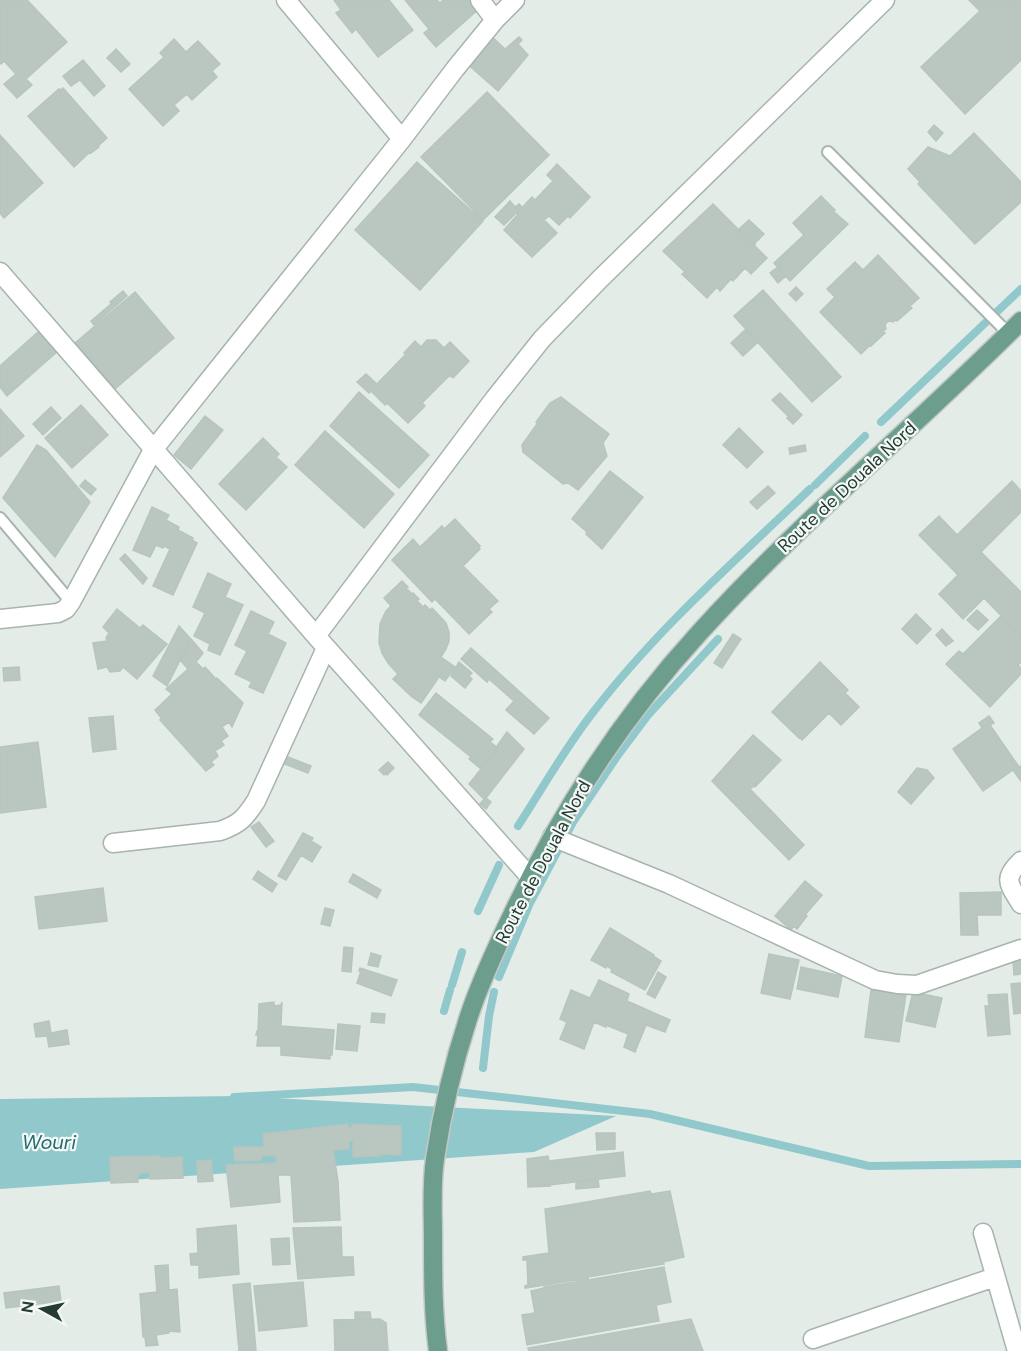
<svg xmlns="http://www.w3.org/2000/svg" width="1021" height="1351" font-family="'DM Sans',sans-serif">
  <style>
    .water { fill: #91c8cc }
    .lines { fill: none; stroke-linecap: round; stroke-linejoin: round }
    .stream { stroke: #91c8cc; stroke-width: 8 }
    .building { fill: #bac7c1; stroke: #b7c5be; stroke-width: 1.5 }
    .service-casing { stroke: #a7b4ae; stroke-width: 14 }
    .minor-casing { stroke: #a7b4ae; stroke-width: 21 }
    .primary-casing { stroke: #c2c8c6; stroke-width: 21 }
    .service { stroke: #fff; stroke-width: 10 }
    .minor { stroke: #fff; stroke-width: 18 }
    .primary { stroke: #6d9e8d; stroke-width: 18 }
    .labels { text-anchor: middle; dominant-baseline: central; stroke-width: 4.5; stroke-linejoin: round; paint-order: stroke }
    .street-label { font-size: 18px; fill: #253c34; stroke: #f4f9f6 }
    .water-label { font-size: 20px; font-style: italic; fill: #246d73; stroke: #f4f9f6 }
  </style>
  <rect width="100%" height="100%" fill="#e4ece8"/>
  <path class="water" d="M237 1096 616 1116 534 1152 0 1189V1099Z"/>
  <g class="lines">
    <path class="stream" d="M881 422 1021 289
      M815 485 865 436
      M518 826C542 789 564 750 591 715 655 631 734 562 810 489
      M478 911 499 865
      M499 977 530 903 573 822 618 755 648 715 718 639
      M452 985 462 952
      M444 1011 450 990
      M483 1068 489 1016 494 992
      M234 1097 413 1087 650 1114 869 1166 1021 1164"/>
  </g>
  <path class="building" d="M0 0H27L67 42 26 79 32 85 17 98 4 84 16 74 4 61 1 64 0 63Z
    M334 0H389L413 30 378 57 356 29 352 33 336 13 341 10Z
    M405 0H437L440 3 443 0H473L480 8 436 47 424 33 429 29Z
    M969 0H1021V60L965 114 921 67 980 11Z
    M490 35 505 49 519 37 522 40 518 44 528 55 498 91 465 62Z
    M174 39 186 52 198 41 220 64 212 71 217 77 192 100 187 94 174 105 179 111 163 126 129 89 164 57 160 53Z
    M116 49 130 64 121 72 107 58Z
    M83 60 105 86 94 96 80 80 71 86 63 76Z
    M63 88 107 138 98 146 99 147 91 153 90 152 74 167 28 116 59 89 61 90Z
    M487 92 549 155 483 220 421 157Z
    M934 125 943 133 936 141 928 132Z
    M974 133 1021 182V202L975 244 918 184 920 182 908 169 928 147 950 156Z
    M0 135 43 183 4 218 0 213Z
    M417 162 483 221 420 290 355 230Z
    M557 164 590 197 570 218 568 216 559 225 549 216 544 220 557 233 532 257 504 230 518 214 517 213 532 197 535 200 553 181 547 175Z
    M821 196 835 210 833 211 848 224 790 281 774 263 804 235 793 223Z
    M510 201 515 207 519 204 522 207 504 225 495 217Z
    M713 204 767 258 751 274 745 268 733 281 731 279 720 291 717 287 707 298 682 274 685 272 663 251Z
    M749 220 764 234 755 243V246L739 229Z
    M878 255 919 298 910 306 912 308 897 321 896 320 893 322 890 321 887 322 885 325 886 329 883 331 885 333 871 346 870 345 861 354 820 312 835 297 827 289 855 262 863 270Z
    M778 267 786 276 778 283 770 273Z
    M796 287 803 294 796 301 789 294Z
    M763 290 841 377 812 402 734 316Z
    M123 291 127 296 94 325 91 321 111 304 110 302Z
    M135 292 174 338 115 389 75 343Z
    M746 329 758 342 743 356 731 343Z
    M39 331 58 351 7 396 0 387V366Z
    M427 340H436L444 348 450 342 469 361 453 378 450 375 422 403 425 406 408 423 387 403 385 405 371 391 369 393 357 382 366 374 377 384 406 354 404 353 415 341 421 347Z
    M359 392 429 455 399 488 330 426Z
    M780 393 802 415 793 424 787 418 789 417 772 400Z
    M561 397 609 434 603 443 607 456 578 490 568 483 563 484 523 452 522 445 537 424 536 422 550 403Z
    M81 405 108 435 72 468 45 438Z
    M51 407 61 418 43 435 33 424Z
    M0 409 24 436 0 457Z
    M205 416 223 430 191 469 174 455Z
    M739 428 763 452 747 468 723 445Z
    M325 431 394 494 364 528 295 465Z
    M263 438 279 454 276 457 287 467 246 510 219 484Z
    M37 445 46 450 90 502 55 557 3 498Z
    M805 445 806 451 790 454 789 448Z
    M610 471 643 497 602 549 586 534 587 532 572 519Z
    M85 480 96 489 91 495 80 486Z
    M1012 481 1021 491V512L981 552 1021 592V636L984 598 963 619 939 594 958 575 919 535 939 516 957 535Z
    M768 486 775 493 757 509 750 502Z
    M152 507 169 515 166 520 179 527 178 530 193 538 192 540 197 543 173 595 153 586 170 549 164 546 163 548 156 545 150 557 133 550Z
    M455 519 480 546 479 548 480 549 463 566 498 601 489 609 492 612 469 634 435 599 432 602 392 560 413 539 420 547 442 526 444 529Z
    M125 554 147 578 143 584 120 559Z
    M208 573 231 584 225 597 243 605 220 655 208 650 210 644 194 636 205 613 193 607Z
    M402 581 408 587 406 588 412 594 413 593 419 599 417 601 423 607 425 605 430 610 432 608 446 623 449 632V641L446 649 441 657 455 667 445 681 439 677 421 703 412 697 393 679 398 674 388 663 382 653 379 643 380 624 386 611 391 606 384 598Z
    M117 609 140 628 143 625 167 644 137 679 123 667 120 671 110 672 107 667 98 669 93 643 107 641 106 638 109 633 103 627Z
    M977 610 988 620 978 630 967 620Z
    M251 611 274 622 268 634 286 643 263 693 249 687 252 682 235 674 247 651 235 645Z
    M916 614 931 629 917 644 902 629Z
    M1001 616 1021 636V662L1018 665 1021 668V674L990 707 946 664 959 651 963 654Z
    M179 626 191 639 167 686 153 676Z
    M942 629 953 641 946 646 936 635Z
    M733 634 741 639 722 668 714 663Z
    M191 639 203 653 196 662 203 669 205 667 216 679 217 678 243 703 232 727 229 722 222 727 228 736 221 741 224 745 215 751 218 756 211 762 214 765 206 771 160 720 162 719 155 710 172 694 166 689 188 669 180 660Z
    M471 648 549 718 534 734 506 710 514 701 489 679 487 682 461 659Z
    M459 662 472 673 469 676 472 679 465 688 451 676Z
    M820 662 848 690 845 693 859 707 841 725 829 713 802 740 800 737 799 738 772 712Z
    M19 667 20 680 4 681 3 668Z
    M436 693 493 739 490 742 498 748 481 769 469 759 471 757 419 715Z
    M113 716 116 749 93 752 89 718Z
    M989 716 994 723 990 725 1019 767 1021 766V781L1013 770 983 791 953 749 982 728 979 723Z
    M507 732 524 749 486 798 491 802 486 809 480 804 484 799 469 784 498 748 497 746Z
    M753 735 781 760 755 787 754 786 750 789 804 845 789 860 712 781Z
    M38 742 46 807 0 813V747Z
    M288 757 311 766 308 773 285 764Z
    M388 762 394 768 387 775 385 773 384 775 379 770Z
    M917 768 927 770 934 778 911 804 898 792Z
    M259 822 274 841 266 847 251 827Z
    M303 833 313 838 311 841 321 847 312 862 301 855 286 880 278 876Z
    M258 871 277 884 272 892 253 879Z
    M353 874 381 890 377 898 349 882Z
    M805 881 822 895 805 915 807 916 797 929 794 926 791 930 775 916Z
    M103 888 107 921 39 929 35 897Z
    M1001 892V915H977L978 935H961L960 893Z
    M325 908 334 910 330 926 321 924Z
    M610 928 654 955 653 956 661 961 645 990 611 972 612 969 607 966 606 968 591 960Z
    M344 947 353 948 351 972 342 971Z
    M371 953 381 956 378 967 368 965Z
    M769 954 799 960 790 999 761 993Z
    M1021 959V974L1014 975 1013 960Z
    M801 967 842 976 838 997 797 989Z
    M360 968 397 980 391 996 357 983 361 971H359Z
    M658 972 666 977 655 998 647 994Z
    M599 980 629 994 627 1001 670 1020 665 1032 646 1025 635 1052 624 1047 628 1034 606 1025V1027L594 1022 584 1049 560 1039 567 1022 560 1019 571 990 590 998Z
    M1021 983V1013L1014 1014 1011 984Z
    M871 990 906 994 899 1042 865 1037Z
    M913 992 942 998 935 1027 906 1021Z
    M1007 994 1010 1034 988 1036 985 1006H989L988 995Z
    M274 1002V1006L281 1005 282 1002 281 1026 334 1030 332 1055H330V1059L281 1055V1046H257L258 1035H256L257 1031H258L259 1004Z
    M372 1013 385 1014 384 1023 371 1022Z
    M49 1021 51 1033 67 1030 69 1044 49 1047 47 1036 36 1037 34 1024Z
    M338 1024 360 1026 357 1051 336 1049Z
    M348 1124V1128L353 1127 352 1124 401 1126V1155L380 1154V1156L353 1157V1141H349V1149L333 1150 338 1181 340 1220 294 1222 291 1175H278L280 1202 231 1207 226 1165 276 1163V1156L262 1155 261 1160 235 1161 234 1147H264L263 1134Z
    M596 1133H615V1149L597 1150Z
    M623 1152 625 1176 549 1185 550 1186 528 1187 527 1159 548 1156 549 1161Z
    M160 1156 161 1158 182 1157 183 1178 150 1179 149 1172 141 1173V1174H138V1182L111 1183 110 1157Z
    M211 1160 213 1181 198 1182 197 1161Z
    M598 1179 599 1187 576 1189V1181Z
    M650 1191 651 1194 670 1191 684 1257 663 1262 664 1264 588 1277V1280L664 1267 671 1302 656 1305 659 1321 527 1345 522 1315 535 1313 531 1291 544 1288V1287L576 1282V1280L525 1288V1286L528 1285 527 1260H523V1257L549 1253 545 1209Z
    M236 1225 239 1274 199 1278V1265H191L190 1254 198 1253 197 1229Z
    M341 1227 342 1257H353L354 1275 298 1279 293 1228Z
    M289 1238 290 1264 273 1265 271 1239Z
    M168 1265 169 1290 177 1289 180 1332 168 1331 169 1333 156 1335 158 1345 146 1346 145 1337H143L140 1294 157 1292 155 1266Z
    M303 1282 307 1326 259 1331 254 1286Z
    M250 1283 256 1351H239L233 1285Z
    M59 1286 61 1301 6 1308 4 1293Z
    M355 1312H370L371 1319H355Z
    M380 1319 386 1323 388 1351H335L334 1320Z
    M691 1319 703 1351H529L528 1348Z"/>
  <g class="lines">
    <g class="service-casing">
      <path id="service" d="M828 152 1008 333
        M0 518 71 602"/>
    </g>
    <g class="minor-casing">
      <path id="minor" d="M286 0 402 139
        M480 0 495 20
        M0 272 316 636 530 877
        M0 619 58 613 66 609 71 602 153 450 402 139 455 69 495 20 515 0
        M316 636 495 398 542 339 600 279 885 0
        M552 837 669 884 875 980 897 984 917 985 1021 949
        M113 843 220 831C240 824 245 818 256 801L326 648
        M1021 861C1002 879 1009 884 1021 904
        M983 1233 1017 1351
        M813 1339 995 1277"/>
    </g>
    <g class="primary-casing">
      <path id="primary" d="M438 1351C433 1314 433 1277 433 1239 433 1212 431 1185 435 1159 442 1112 453 1065 468 1019 480 982 497 946 514 911 562 810 624 715 700 632 800 522 916 426 1021 321"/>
    </g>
    <use href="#service" class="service"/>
    <use href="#minor" class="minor"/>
    <use href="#primary" class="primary"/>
  </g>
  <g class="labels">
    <g class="street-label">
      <text transform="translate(847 487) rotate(-43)">Route de Douala Nord</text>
      <text transform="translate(543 862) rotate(-62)">Route de Douala Nord</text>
    </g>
    <g class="water-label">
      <text x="49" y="1142">Wouri</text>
    </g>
  </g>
  <g transform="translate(42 1309) rotate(278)" stroke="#f4f9f6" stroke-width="4.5" paint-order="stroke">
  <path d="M0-4.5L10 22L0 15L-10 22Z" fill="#253c34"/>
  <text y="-9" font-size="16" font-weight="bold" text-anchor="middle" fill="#253c34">N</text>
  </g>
</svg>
